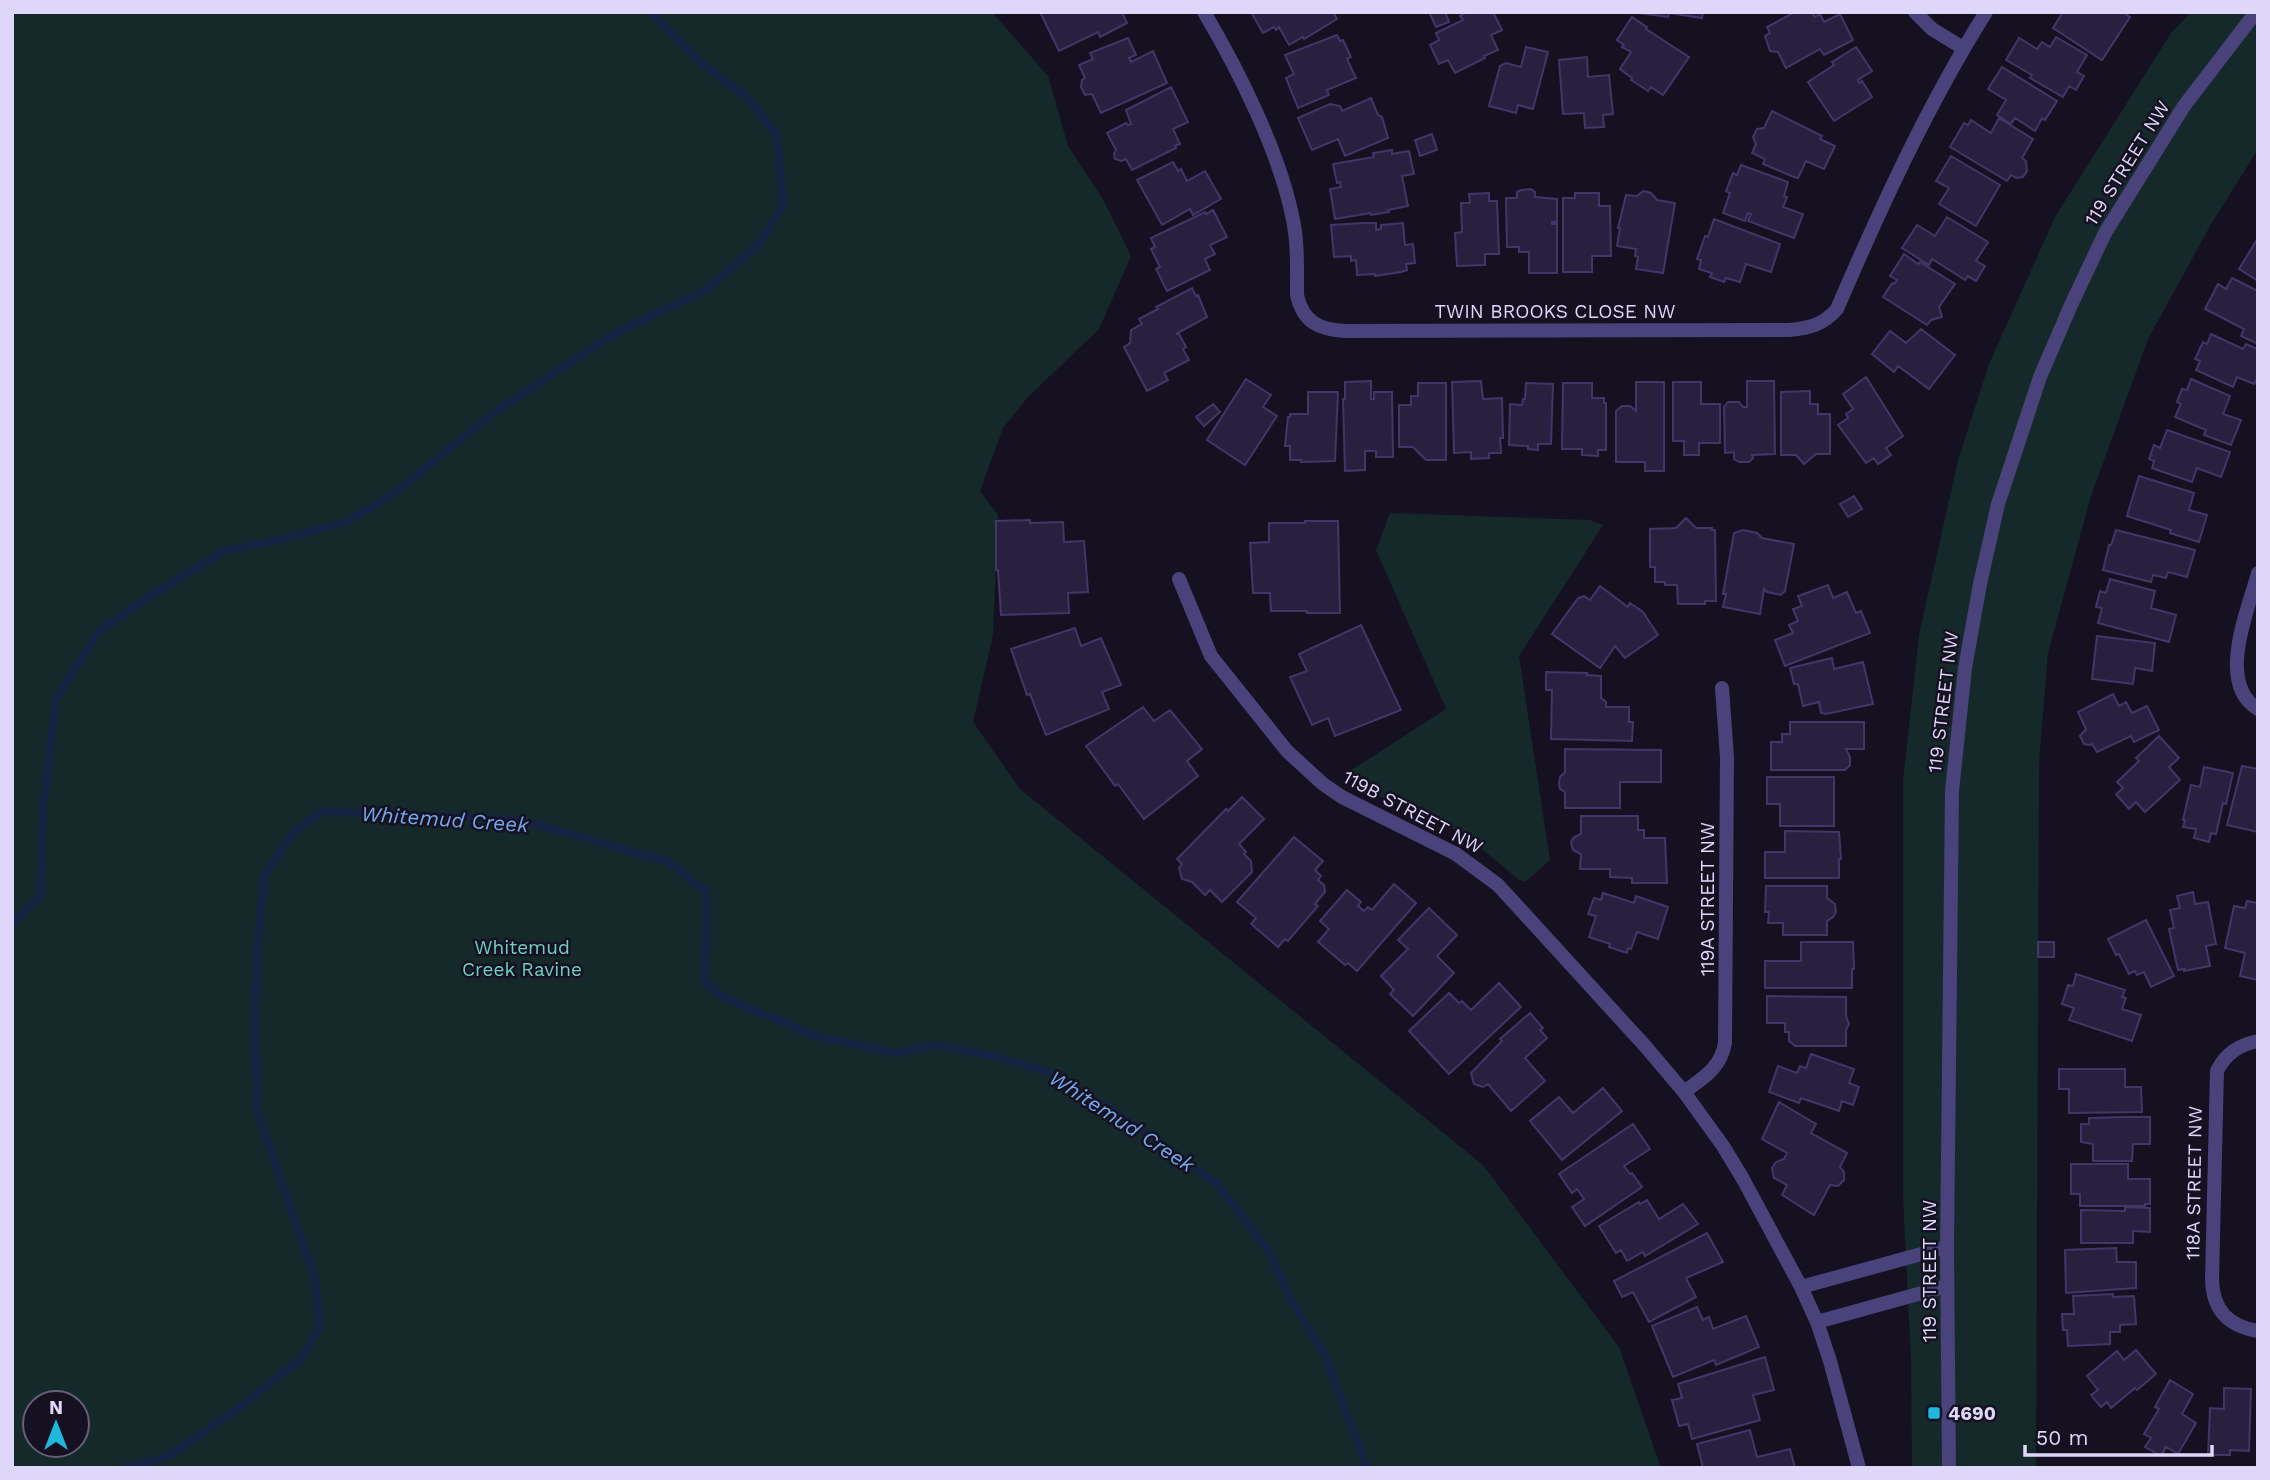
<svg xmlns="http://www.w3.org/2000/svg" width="2270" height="1480" font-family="'Work Sans',sans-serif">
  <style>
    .green { fill: #15292b; fill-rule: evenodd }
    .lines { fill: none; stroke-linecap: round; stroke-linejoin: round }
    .stream { stroke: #152242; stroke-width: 8 }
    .building { fill: #292040; stroke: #443569; stroke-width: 2 }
    .minor { stroke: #4a427a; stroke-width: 14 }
    .tertiary { stroke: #4a427a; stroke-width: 14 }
    .poi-dot { fill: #1fb8dd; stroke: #151121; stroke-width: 2.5 }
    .labels { text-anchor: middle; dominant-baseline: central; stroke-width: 5; stroke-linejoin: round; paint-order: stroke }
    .street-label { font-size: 19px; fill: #ded7f9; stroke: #151121 }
    .park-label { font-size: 19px; fill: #6dd0c1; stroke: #151121 }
    .poi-label { font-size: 19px; font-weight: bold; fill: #ded7f9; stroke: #151121; text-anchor: start }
    .water-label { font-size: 21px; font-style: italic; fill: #73a8eb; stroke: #151121 }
  </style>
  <rect width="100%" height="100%" fill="#151121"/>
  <path class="green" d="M12 12H992L1048 76 1068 146 1104 201 1131 256 1099 329 1028 397 1003 428 980 491 998 515 993 635 973 722 1020 789 1483 1165 1619 1347 1661 1468H12ZM35 1403H77V1445H35Z
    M2191 12H2258V149L2210 226 2148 339 2091 496 2048 653 2039 762 2036 1468H1912L1911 1360 1903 1196V781L1919 635 1958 460 1989 364 2055 217 2171 33Z
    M1390 513 1590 520 1603 525 1519 656 1550 860 1525 882 1519 880C1493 858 1468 836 1439 820 1415 808 1366 796 1350 777L1353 769 1446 709 1376 550Z"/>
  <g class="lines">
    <path class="stream" d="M12 924 41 895 43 808 56 699 99 631 146 599 224 551 278 540 346 522 393 494 495 412 617 332 706 290 759 244 783 205 777 135 750 100 698 60 651 12
      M124 1468 169 1456 233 1412 300 1360 320 1327 315 1279 257 1111 255 1024 257 954 264 876 293 833 321 811 521 820 668 862 707 892 705 982 720 996 816 1036 895 1053 937 1045 996 1057 1050 1072 1127 1120 1216 1183 1269 1251 1289 1296 1325 1355 1367 1468"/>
  </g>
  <path class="building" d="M1040 12H1122L1127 23 1100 37 1098 32 1059 51Z
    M1251 12H1333L1337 19 1304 39 1303 37 1289 45 1279 27 1276 30 1274 27 1263 33Z
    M1433 12H1445L1449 22 1436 27 1430 14Z
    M1467 12H1493L1502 30 1491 35 1498 50 1484 56 1485 58 1455 73 1448 60 1439 64 1430 45 1439 40 1436 33 1463 20 1460 16Z
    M1703 12 1702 18 1669 13 1668 17 1638 13Z
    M1795 12H1812L1815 17 1820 14 1824 22 1840 14 1853 40 1824 55 1820 49 1786 68 1778 52 1770 51 1765 36 1770 33 1767 27Z
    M2063 12H2122L2130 17 2102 60 2053 28Z
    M1632 17 1647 27 1646 29 1689 57 1663 95 1651 87 1648 91 1631 80 1632 78 1620 69 1631 52 1622 47 1624 45 1617 40Z
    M1337 35 1340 41 1343 40 1351 57 1347 59 1356 78 1327 90 1329 95 1298 108 1286 78 1294 74 1285 55Z
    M2056 37 2087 55 2077 72 2084 76 2076 90 2069 86 2063 97 2030 78 2032 75 2006 60 2019 38 2037 49 2042 42 2050 47Z
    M1128 38 1136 55 1129 58 1131 62 1153 51 1167 83 1101 113 1092 94 1085 95 1081 87 1082 80 1085 78 1079 65 1093 59 1090 53Z
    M1526 47 1548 52 1533 109 1518 105 1516 113 1489 106 1500 66 1506 63 1521 67Z
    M1856 47 1872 71 1858 80 1859 83 1862 81 1872 97 1834 121 1808 82 1834 65 1832 62Z
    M1587 57 1588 77 1609 75 1613 114 1603 115 1604 127 1585 128 1584 113 1563 114 1559 60Z
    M2002 67 2057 101 2045 120 2042 118 2035 131 2015 118 2011 124 1997 115 2006 100 1988 89Z
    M1171 87 1188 122 1173 129 1180 144 1175 146 1176 148 1132 170 1126 159 1121 161 1115 159 1114 154 1116 150 1107 133 1126 123 1128 125 1131 124 1126 110Z
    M1371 98 1378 115 1382 117 1388 138 1345 156 1338 139 1312 150 1298 118 1330 104 1340 106 1342 111Z
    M1772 111 1822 136 1820 139 1835 146 1824 169 1806 161 1798 178 1794 177 1763 164 1765 159 1752 153 1756 144 1753 137 1757 129 1764 128Z
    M1999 118 2033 139 2022 158 2026 161 2027 171 2023 177 2016 178 2011 175 2007 181 1950 147 1964 123 1968 125 1971 120 1991 133Z
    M1432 134 1437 150 1420 156 1415 140Z
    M1392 150V154L1409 151 1414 174 1402 176 1408 206 1388 210 1389 212 1371 215 1370 213 1335 219 1330 189 1341 187 1340 182 1337 183 1333 164 1374 157 1373 153Z
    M1951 156 2000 185 1976 226 1939 204 1949 188 1936 181Z
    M1173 162 1178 171 1181 169 1187 181 1205 171 1221 199 1193 215 1190 209 1162 225 1137 180Z
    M1741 165 1788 182 1784 196 1787 197 1783 207 1803 214 1794 238 1748 221 1751 214 1748 213 1745 221 1723 213 1730 193 1726 191 1733 173 1737 175Z
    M1531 189 1535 192V197L1557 199V222H1552V224H1557V273H1529V252H1519V247H1507L1506 198H1517V192L1521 190Z
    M1643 191 1651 193 1657 200 1675 203 1663 273 1636 269 1638 257 1635 256 1636 249 1617 246 1620 228H1618L1626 195 1637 196Z
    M1489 193V201H1497L1499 254H1485V265L1457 266 1455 233 1462 232 1461 203H1470L1469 194Z
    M1575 193H1599V206H1610L1611 256H1592V272H1563V198H1575Z
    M1213 210 1227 237 1210 245 1215 254 1205 259 1210 270 1167 291 1156 269 1160 267 1151 249 1155 247 1151 238 1205 212 1206 214Z
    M1947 217 1988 242 1976 261 1985 266 1976 281 1968 276 1965 280 1932 259 1929 265 1902 248 1917 225 1935 236Z
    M1714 219 1780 244 1771 272 1746 264 1740 282 1726 278 1724 282 1710 277 1712 273 1699 269 1701 260 1697 259 1705 236 1708 237Z
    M1363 223H1376V230L1381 229V225L1403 223 1405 245 1413 244 1415 263 1406 264 1407 270 1401 272 1375 276V274L1357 275 1356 260 1351 261V256L1334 257 1331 225Z
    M2258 238V281L2239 269Z
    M1904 254 1918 264 1920 262 1955 284 1939 307 1942 317 1931 320 1927 325 1883 297 1892 283 1894 284 1897 280 1890 276Z
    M2232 278 2258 291V344L2241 336 2244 329 2205 309 2218 284 2226 289Z
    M1192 288 1196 296 1198 295 1207 317 1176 334H1179L1186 347 1183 349 1189 360 1164 373 1168 380 1147 391 1124 347 1130 343 1131 330 1142 324 1139 319 1158 309 1156 307Z
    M1921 329 1955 355 1929 389 1898 366 1894 372 1872 354 1890 331 1906 343Z
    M2211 334 2243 349 2246 344 2257 349 2258 377 2254 384 2237 377 2233 387 2196 370 2200 361 2195 359 2203 342 2207 344Z
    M1866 377 1903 436 1886 448 1891 455 1878 464 1874 458 1866 463 1838 425 1848 418 1846 414 1853 409 1843 394Z
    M1246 379 1271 395 1263 407 1277 416 1245 465 1207 440Z
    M2191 379 2230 396 2223 414 2241 420 2231 445 2204 435 2206 430 2175 417 2181 404 2177 402 2182 389 2187 390Z
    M1371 381V399H1374V392H1392L1393 457H1376V451H1365V470L1345 471 1343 399H1345V382Z
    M1481 381 1483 399 1502 398 1503 438H1500L1501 453H1489V458L1471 459V452L1454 453 1452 382Z
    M1747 381H1774L1775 454 1752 455 1753 458 1749 462H1739L1734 459V452L1725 453 1724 407 1728 402H1739L1743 407H1747Z
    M1636 382H1664V471H1645V462H1616V411L1622 406H1630L1636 411Z
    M1673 382H1701V404H1720V443H1699V455H1684V441H1673Z
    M1418 383H1446V460H1426L1413 447H1399V405H1411V396H1418Z
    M1526 383 1553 384 1551 444H1538V450L1528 449V446L1509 445 1510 404 1522 405 1523 399H1525Z
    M1563 383H1592V398H1604V403H1606V450H1598V456L1582 455V449H1562Z
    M1810 391V404H1818V414H1830V454H1816L1804 464 1796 455H1781V392Z
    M1308 392H1338L1335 461 1301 462V460H1290V446H1285L1288 417H1290V414H1308Z
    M1213 404 1220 412 1204 426 1196 417Z
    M2167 430 2230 452 2221 477 2197 468 2192 482 2152 468 2154 461 2149 459 2154 445 2160 448Z
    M2139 476 2194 493 2189 510 2207 515 2199 542 2170 533 2171 530 2127 516Z
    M1854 496 1862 509 1848 517 1840 504Z
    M1686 518 1696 528H1712V530H1715L1716 601H1705V604H1678L1677 585H1665V582H1655V567H1650V529L1676 528Z
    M1030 520V523L1063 522 1064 542 1084 541 1088 592 1068 593 1069 613 1001 615 998 570H996V521Z
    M1305 521H1338L1340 613H1307V611H1271L1270 593H1253L1250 543 1269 542V523H1305Z
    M1743 530 1757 533 1762 538 1794 544 1785 591 1781 595 1767 592 1764 589 1760 614 1723 607 1726 594H1723L1734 533Z
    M2116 530 2195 550 2187 577 2168 572 2166 578 2153 575 2151 582 2103 570 2109 545H2111Z
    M2110 579 2155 591 2151 608 2176 615 2169 642 2098 623 2102 608 2096 607 2100 591 2106 593Z
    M1828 585 1833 598 1847 592 1856 613 1861 611 1870 633 1785 666 1775 640 1793 633 1789 625 1798 621 1793 609 1802 606 1798 596Z
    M1600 586 1628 607 1630 603 1643 612 1658 635 1625 658 1615 646 1600 668 1552 634 1578 598 1584 596 1590 600Z
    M1361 625 1401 710 1335 736 1328 718 1312 725 1290 677 1307 671 1299 654Z
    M1075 628 1081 646 1101 638 1121 685 1102 692 1109 709 1046 735 1030 694 1027 695 1011 649Z
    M2097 636 2155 643 2152 671 2135 668 2133 684 2092 679Z
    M1832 658 1834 669 1863 662 1873 704 1826 714 1821 713 1819 702 1803 706 1798 684H1794L1790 668Z
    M1546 672 1587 673V675L1601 676V698L1606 702V707H1629V722H1633L1632 741 1551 739 1552 690H1546Z
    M2113 694 2119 706 2126 702 2132 713 2147 706 2159 730 2134 742 2131 736 2097 752 2092 744 2089 745 2084 744 2080 736 2086 729 2078 712Z
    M1143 707 1154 721 1170 710 1202 749 1187 761 1198 776 1144 819 1118 784 1115 786 1086 746Z
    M1790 722H1864V749H1846L1850 757V765L1845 770H1771V742H1782V734H1790Z
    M2159 736 2179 758 2169 767 2180 780 2145 812 2136 802 2129 809 2116 794 2123 788 2117 782 2139 761 2136 758Z
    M1565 749 1661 750V782H1620V808H1565V792L1560 789 1559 783 1560 777 1565 772Z
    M2242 766 2258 769V832L2227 825Z
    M2204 767 2233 773 2226 804 2223 803 2216 834 2211 833 2209 842 2194 838 2196 829 2183 827 2185 820H2183L2191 785 2200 787Z
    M1767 777H1834V826H1780V804H1767Z
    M1242 797 1264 819 1239 844 1246 852 1244 854 1251 861 1252 872 1222 902 1210 890 1205 895 1192 882 1182 879 1179 868 1182 864 1177 859 1226 809 1228 811Z
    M1581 816H1638V830H1644V838H1665L1667 883H1632V878L1610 877V869H1580L1581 854 1573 850 1571 842 1574 837 1581 834Z
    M1785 831 1839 832 1841 859H1839V878H1765V852H1785Z
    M1294 837 1323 861 1315 870 1321 876 1318 880 1324 885 1325 892 1315 904 1318 906 1288 941 1285 939 1278 947 1251 924 1256 918 1237 902Z
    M1394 884 1416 903 1357 971 1348 963 1345 965 1318 942 1329 929 1320 921 1347 890 1361 902 1358 906 1364 911 1368 907 1372 910Z
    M1766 886H1827V898L1835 904 1836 912 1833 917 1827 921V935H1783V923H1768L1769 912H1765Z
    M2193 892 2195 904 2208 902 2216 944 2206 946 2210 966 2184 971V969L2178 970 2169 929 2174 928 2170 910 2180 908 2177 896Z
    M1603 893 1634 903 1636 896 1668 907 1658 939 1637 932 1631 949 1628 948 1627 953 1609 947 1610 944 1589 937 1596 916 1588 914 1594 898 1601 900Z
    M2247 901 2258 903V980L2240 976 2245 953 2225 948 2234 906 2245 908Z
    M1429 908 1457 935 1437 956 1454 973 1413 1016 1390 994 1394 990 1381 976 1408 949 1398 940Z
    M2146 920 2174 976 2151 987 2144 972 2137 975 2135 971 2129 974 2119 954 2116 955 2108 939Z
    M1801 942H1853L1854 969H1852V988H1765V961H1801Z
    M2038 942H2054V957H2038Z
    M2076 974 2125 990 2122 997 2126 998 2122 1009 2141 1015 2132 1041 2069 1020 2074 1008 2062 1004 2068 985 2073 986Z
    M1499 983 1521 1007 1449 1074 1409 1031 1449 993 1459 1003 1462 1001 1471 1010Z
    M1767 996 1846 997V1016L1849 1024 1846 1030V1046H1795L1789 1041V1032H1785V1023H1767Z
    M1530 1013 1543 1028 1540 1030 1547 1038 1525 1058 1545 1081 1511 1111 1488 1084 1483 1087 1474 1084 1471 1073 1502 1041 1500 1039Z
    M1811 1054 1854 1069 1849 1083 1859 1087 1853 1105 1842 1101 1839 1111 1801 1098 1799 1103 1769 1092 1778 1066 1797 1073 1800 1066 1806 1068Z
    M2059 1069H2125V1087H2141L2142 1112 2069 1113V1089H2059Z
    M1603 1088 1622 1111 1562 1160 1530 1121 1559 1097 1573 1113Z
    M1779 1102 1816 1124 1811 1133 1847 1153 1840 1167 1844 1172V1180L1838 1186 1830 1185 1814 1215 1782 1195 1787 1185 1774 1178 1772 1168 1776 1162 1784 1159 1787 1153 1762 1139Z
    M2126 1117H2150V1144H2133L2132 1161H2093V1144L2081 1142V1124H2089V1118Z
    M1633 1124 1650 1149 1624 1166 1630 1174 1632 1173 1642 1187 1585 1226 1572 1207 1584 1199 1577 1189 1572 1193 1559 1174Z
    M2071 1164H2128V1179H2150V1204H2145V1206H2080V1194H2071Z
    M1647 1200 1659 1219 1683 1204 1698 1224 1645 1256 1643 1252 1627 1261 1621 1250 1616 1253 1599 1226 1639 1202 1640 1204Z
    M2125 1207 2150 1208V1232L2133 1231V1243H2081V1210L2125 1211Z
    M1707 1233 1723 1262 1686 1278 1696 1297 1649 1322 1633 1292 1622 1297 1614 1281Z
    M2116 1248 2117 1262H2136V1288L2066 1293 2065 1250Z
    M2113 1294V1297L2134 1296 2136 1324 2120 1325V1332H2110V1344L2068 1346 2067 1330H2063L2062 1314H2074L2073 1296Z
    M1697 1307 1703 1320 1709 1317 1713 1329 1746 1316 1759 1347 1716 1365 1714 1360 1673 1377 1652 1326Z
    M2136 1350 2156 1374 2137 1390 2135 1388 2111 1408 2107 1402 2101 1407 2091 1395 2098 1390 2087 1376 2117 1351 2124 1360Z
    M1765 1357 1774 1390 1753 1395 1760 1420 1692 1439 1688 1424 1679 1426 1672 1400 1682 1398 1678 1384Z
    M2170 1380 2193 1394 2182 1414 2196 1423 2178 1454 2166 1447 2161 1456 2145 1447 2151 1438 2144 1434 2159 1409 2155 1407Z
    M2224 1388 2251 1389 2249 1451 2230 1450V1455H2208L2210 1408 2224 1409Z
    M1750 1430 1757 1457 1790 1449 1795 1468H1703L1697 1444Z"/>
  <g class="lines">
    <path class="minor" d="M1204 12C1239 71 1280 153 1293 220 1298 244 1297 270 1297 295 1303 322 1319 330 1346 331L1789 330C1810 328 1823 325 1837 309 1881 207 1927 106 1986 12
      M1915 12 1932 29 1963 48
      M2258 573C2248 610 2216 684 2258 709
      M1179 579 1211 656 1287 751 1323 784 1342 797 1456 854 1498 885 1646 1047 1684 1092 1723 1146 1743 1179 1801 1287 1817 1322 1830 1361 1859 1468
      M2258 1041C2239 1045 2226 1053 2217 1071L2212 1280C2213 1310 2228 1326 2258 1331
      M1684 1092C1703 1078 1721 1068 1725 1043L1727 757 1722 688
      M1801 1287 1947 1247
      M1817 1322 1947 1286"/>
    <path class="tertiary" d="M1949 1468 1947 1247 1952 791 1965 668 1980 584 1998 504 2040 377 2071 305 2105 233 2184 106 2256 12"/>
  </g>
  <rect class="poi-dot" x="1927" y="1406" width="14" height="14" rx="3.5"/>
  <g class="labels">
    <g class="street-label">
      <text transform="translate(2127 163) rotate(-58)">119 STREET NW</text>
      <text x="1555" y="311">TWIN BROOKS CLOSE NW</text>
      <text transform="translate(1943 702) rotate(-83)">119 STREET NW</text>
      <text transform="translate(1413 812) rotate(28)">119B STREET NW</text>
      <text transform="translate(1707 899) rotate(-90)">119A STREET NW</text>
      <text transform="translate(2194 1183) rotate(-89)">118A STREET NW</text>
      <text transform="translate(1929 1271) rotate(-90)">119 STREET NW</text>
    </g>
    <g class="park-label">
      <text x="522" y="947">Whitemud<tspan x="522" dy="22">Creek Ravine</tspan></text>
    </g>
    <g class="poi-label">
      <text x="1948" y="1413">4690</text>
    </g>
    <g class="water-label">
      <text transform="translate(445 819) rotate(4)">Whitemud Creek</text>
      <text transform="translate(1122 1121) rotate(33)">Whitemud Creek</text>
    </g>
  </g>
  <rect width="2270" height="1480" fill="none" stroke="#ded7f9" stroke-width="28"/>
  <g transform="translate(56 1424)"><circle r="33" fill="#151121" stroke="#656077" stroke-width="2"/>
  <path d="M0-5L12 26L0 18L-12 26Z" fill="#1fb8dd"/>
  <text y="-10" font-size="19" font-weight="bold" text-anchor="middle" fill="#ded7f9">N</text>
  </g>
  <path d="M2025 1445v10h187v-10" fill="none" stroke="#ded7f9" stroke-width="3.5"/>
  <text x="2036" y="1445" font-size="21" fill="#ded7f9" stroke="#151121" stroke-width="5" paint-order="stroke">50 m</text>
</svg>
